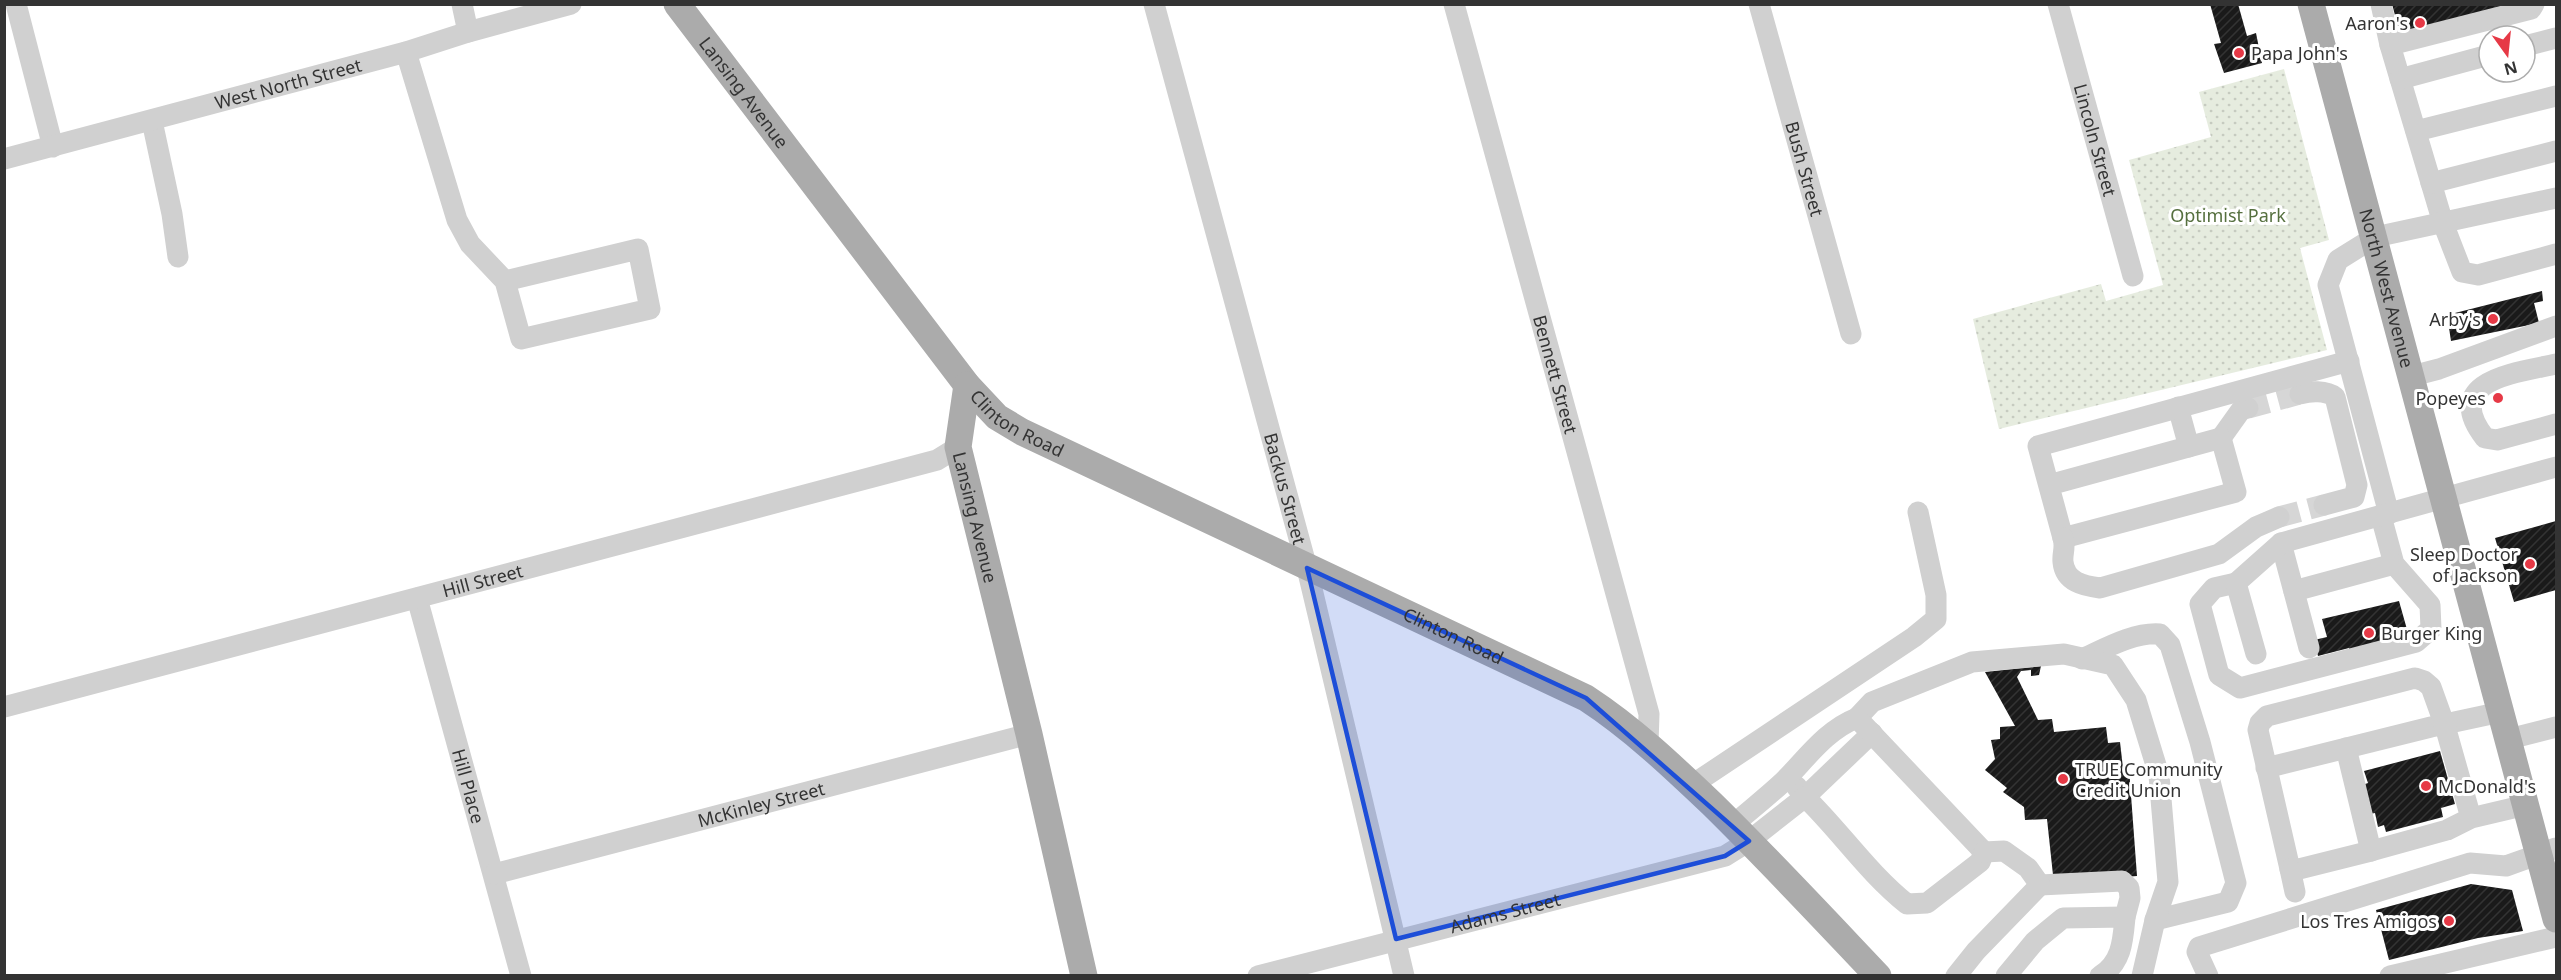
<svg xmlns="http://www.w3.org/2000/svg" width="2561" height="980" font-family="'Noto Sans',sans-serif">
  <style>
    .park { fill: url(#park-dots) }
    .building { fill: url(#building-hatch) }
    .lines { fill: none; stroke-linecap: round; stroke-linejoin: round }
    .minor-tunnel { stroke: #d6d6d6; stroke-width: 21; stroke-dasharray: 21 10; stroke-linecap: butt }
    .minor { stroke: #d0d0d0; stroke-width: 21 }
    .major { stroke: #ababab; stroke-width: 27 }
    .marked { fill: #1d4ed8; fill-opacity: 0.2; stroke: #1d4ed8; stroke-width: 4.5; stroke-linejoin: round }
    .poi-dot { fill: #e63946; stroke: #fff; stroke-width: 2 }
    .labels { text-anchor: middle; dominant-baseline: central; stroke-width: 6; stroke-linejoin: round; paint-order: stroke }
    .poi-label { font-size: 18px; fill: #333; stroke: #fff; text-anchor: end }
    .street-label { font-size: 18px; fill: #333; stroke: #fff }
    .park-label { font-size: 18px; fill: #56703f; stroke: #fff }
  </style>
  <defs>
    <pattern id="park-dots" width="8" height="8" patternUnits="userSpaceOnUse" patternTransform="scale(1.5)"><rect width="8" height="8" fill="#e6ecdf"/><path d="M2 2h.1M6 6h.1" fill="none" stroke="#c6cbc0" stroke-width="1.8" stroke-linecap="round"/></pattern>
    <pattern id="building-hatch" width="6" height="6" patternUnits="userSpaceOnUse" patternTransform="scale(1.5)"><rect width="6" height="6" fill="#1a1a1a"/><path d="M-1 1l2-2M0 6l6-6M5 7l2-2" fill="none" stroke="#333"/></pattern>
  </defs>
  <rect width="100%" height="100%" fill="#fff"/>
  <path class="park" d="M2284 69 2329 240 2300 248 2327 350 1999 429 1973 319 2101 284 2106 301 2163 285 2129 160 2211 137 2199 92Z"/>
  <path class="building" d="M2210 4H2238L2247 36 2256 33 2262 63 2224 73 2214 44 2221 43Z
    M2392 4H2516L2400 34Z
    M2542 291 2543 301 2534 303 2539 323 2451 341 2447 315Z
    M2556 521V590L2514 602 2495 538Z
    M2399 601 2408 633 2350 652 2349 648 2318 656 2314 640 2327 637 2322 619Z
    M2041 666 2039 675 2031 676V670L2021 671 2017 677 2038 720 2052 719 2054 732 2106 727 2108 743 2120 742 2123 768H2129L2137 876 2061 882 2053 875 2047 819 2025 820 2024 807 2003 792 2007 788 1985 770 1995 759 1991 740 2000 739V727L2015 726 1985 672Z
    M2440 751 2455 804 2441 808 2443 817 2386 832 2384 825 2378 827 2375 813 2370 814 2362 785 2368 783 2364 771Z
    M2471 884 2512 890 2523 931 2478 938 2389 960 2376 910Z"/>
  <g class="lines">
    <path class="minor-tunnel" d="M2248 408 2300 394
      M2279 517 2324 505"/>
    <g class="minor">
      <path d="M16 4 53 147"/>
      <path d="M462 4 468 32"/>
      <path id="s1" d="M1154 4 1307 568 1404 976"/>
      <path id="s2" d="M1454 4 1649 714 1648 744"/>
      <path id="s3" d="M1759 4 1851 334"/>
      <path id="s4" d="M2058 4 2133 276"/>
      <path d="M2381 4 2390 45"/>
      <path d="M2534 4 2531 9 2390 45 2443 223 2462 272 2478 275 2556 254"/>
      <path d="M2525 46 2556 38"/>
      <path d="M406 52 457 220 470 244 505 281 521 339 650 309 638 249 505 281"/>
      <path d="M2400 79 2489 55"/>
      <path d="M152 121 172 214 178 257"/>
      <path d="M2416 131 2556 96"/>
      <path id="s5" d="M4 159 406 52 468 32 571 4"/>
      <path d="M2431 183 2556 151"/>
      <path d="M2556 364C2516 373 2440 380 2485 438L2497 440 2556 424"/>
      <path d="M2412 376 2439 369 2556 326"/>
      <path d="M2300 394C2310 391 2326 390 2335 397L2357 485 2354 497 2324 505"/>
      <path d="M2178 407 2189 447"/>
      <path d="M2221 438 2241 410 2248 408"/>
      <path d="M2049 485 2221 438 2236 492 2063 538 2038 446 2349 361"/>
      <path d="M2389 514 2328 285 2338 260 2375 237 2556 198"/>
      <path d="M2063 538C2066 548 2062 553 2063 562 2065 582 2084 586 2100 588L2219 554 2256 527 2279 517"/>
      <path d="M2281 543 2309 648"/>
      <path d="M2236 583 2214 588 2200 604 2219 675 2240 688 2416 642 2431 629 2430 605 2394 564 2381 516"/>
      <path d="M2294 591 2394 564"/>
      <path id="s6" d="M417 598 521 976"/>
      <path d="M2256 654 2236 583 2281 543 2556 467"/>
      <path d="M2082 659C2106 648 2134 632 2160 634L2170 645 2200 742 2236 883 2228 902 2155 920"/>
      <path id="s7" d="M4 707 937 460 958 447"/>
      <path d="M1857 718 1872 702 1972 662 2064 654 2113 665 2136 700 2159 775 2168 882 2155 920 2142 976"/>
      <path d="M2509 739 2556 727"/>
      <path d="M2346 748 2371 851"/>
      <path d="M2266 768 2431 727 2501 712"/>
      <path d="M1692 785 1914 637 1936 619V595L1918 512"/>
      <path d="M1796 786 1805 797 1872 733"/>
      <path d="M2471 818 2445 726 2431 687 2424 681 2415 678 2267 716 2260 723 2258 730 2290 869 2295 870 2371 851 2447 830 2471 818 2526 805"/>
      <path d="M2290 869 2295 892"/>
      <path id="s8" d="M494 874 1029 734"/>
      <path d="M2040 885 2122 881 2129 888 2130 898 2125 917"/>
      <path id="s9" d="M1258 976 1725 856 1749 841 1805 797C1841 832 1868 873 1907 904L1927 903 1980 862 1984 852 1857 718C1826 730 1806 759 1783 782 1767 797 1749 811 1733 825"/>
      <path d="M1956 976 1976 951 2040 885 2028 868 2004 851 1984 852"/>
      <path d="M2006 976 2035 941 2063 918 2125 917C2123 940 2122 963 2100 976"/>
      <path d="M2208 976 2197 952 2199 947 2470 863 2506 866 2556 848"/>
      <path d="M2390 976 2556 937"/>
    </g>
    <g class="major">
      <path id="s10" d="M677 4 967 385 997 417 1022 432 1586 698C1632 728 1672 766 1712 804 1769 860 1823 918 1878 976"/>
      <path id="s11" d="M2311 4 2556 919"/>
      <path id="s12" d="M967 385 958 447 1029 734 1084 976"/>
    </g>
  </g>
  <path class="marked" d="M1307 568 1586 698 1749 841 1725 856 1396 939Z"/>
  <g class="poi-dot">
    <circle cx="2420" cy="23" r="6"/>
    <circle cx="2239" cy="53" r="6"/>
    <circle cx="2493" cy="319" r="6"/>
    <circle cx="2498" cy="398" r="6"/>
    <circle cx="2530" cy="564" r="6"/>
    <circle cx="2369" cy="633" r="6"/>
    <circle cx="2063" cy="779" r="6"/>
    <circle cx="2426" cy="786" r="6"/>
    <circle cx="2449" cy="921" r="6"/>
  </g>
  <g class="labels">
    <g class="poi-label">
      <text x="2408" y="23">Aaron's</text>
      <text x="2251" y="53" text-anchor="start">Papa John's</text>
      <text x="2481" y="319">Arby's</text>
      <text x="2486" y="398">Popeyes</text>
      <text x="2518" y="554">Sleep Doctor<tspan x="2518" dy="21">of Jackson</tspan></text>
      <text x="2381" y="633" text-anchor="start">Burger King</text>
      <text x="2075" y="769" text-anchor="start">TRUE Community<tspan x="2075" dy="21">Credit Union</tspan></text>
      <text x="2438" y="786" text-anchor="start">McDonald's</text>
      <text x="2437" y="921">Los Tres Amigos</text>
    </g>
    <g class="street-label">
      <text stroke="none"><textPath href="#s5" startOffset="294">West North Street</textPath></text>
      <text stroke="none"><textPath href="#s10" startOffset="111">Lansing Avenue</textPath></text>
      <text stroke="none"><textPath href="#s4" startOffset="141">Lincoln Street</textPath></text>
      <text stroke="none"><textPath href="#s3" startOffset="171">Bush Street</textPath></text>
      <text stroke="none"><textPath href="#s11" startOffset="294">North West Avenue</textPath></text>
      <text stroke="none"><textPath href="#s2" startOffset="384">Bennett Street</textPath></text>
      <text stroke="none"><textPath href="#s10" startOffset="543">Clinton Road</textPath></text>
      <text stroke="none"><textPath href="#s1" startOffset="502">Backus Street</textPath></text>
      <text stroke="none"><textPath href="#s12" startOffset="135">Lansing Avenue</textPath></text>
      <text stroke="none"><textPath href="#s7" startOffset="495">Hill Street</textPath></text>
      <text stroke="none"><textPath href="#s10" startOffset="1029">Clinton Road</textPath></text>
      <text stroke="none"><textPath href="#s6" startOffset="195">Hill Place</textPath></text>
      <text stroke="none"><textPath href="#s8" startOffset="276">McKinley Street</textPath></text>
      <text stroke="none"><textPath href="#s9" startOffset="255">Adams Street</textPath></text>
    </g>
    <g class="park-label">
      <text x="2228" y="215">Optimist Park</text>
    </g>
  </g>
  <rect width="2561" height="980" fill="none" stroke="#333333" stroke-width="12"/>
  <g transform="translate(2507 54) rotate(165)"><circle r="28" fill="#ffffff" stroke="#adadad" stroke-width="1.5"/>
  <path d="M0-4.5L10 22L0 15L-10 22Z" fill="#e63946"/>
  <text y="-9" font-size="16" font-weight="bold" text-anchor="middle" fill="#333333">N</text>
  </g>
</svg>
